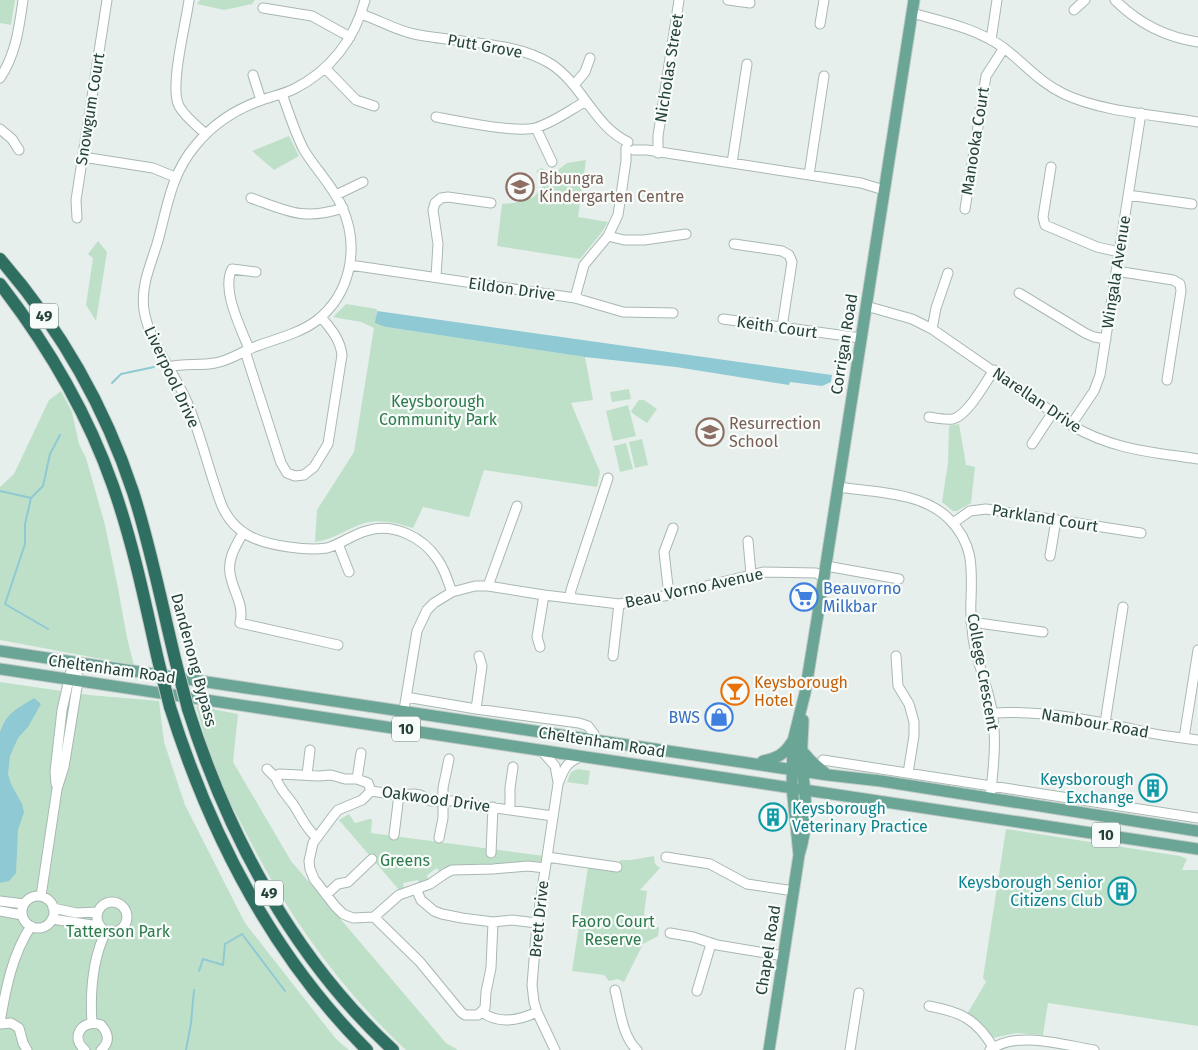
<svg xmlns="http://www.w3.org/2000/svg" width="1198" height="1050" font-family="'Fira Sans',sans-serif">
  <style>
    .green { fill: #bfe0c8 }
    .water { fill: #8ec9d4 }
    .lines { fill: none; stroke-linecap: round; stroke-linejoin: round }
    .stream { stroke: #8ec9d4; stroke-width: 2 }
    .minor-casing { stroke: #a8b8b2; stroke-width: 11 }
    .major-casing { stroke: #c2cac8; stroke-width: 13 }
    .highway-casing { stroke: #c2cac8; stroke-width: 14 }
    .minor { stroke: #fff; stroke-width: 9 }
    .major { stroke: #6aa596; stroke-width: 11 }
    .highway { stroke: #2f6f62; stroke-width: 12 }
    .highway-bridge-casing { stroke: #c2cac8; stroke-width: 14; stroke-linecap: butt }
    .highway-bridge { stroke: #2f6f62; stroke-width: 12 }
    .labels { text-anchor: middle; dominant-baseline: central; stroke-width: 4.5; stroke-linejoin: round; paint-order: stroke }
    .shield { fill: #f7fbf9; stroke: #637a73; stroke-width: 1 }
    .shield-label { font-size: 15px; font-weight: bold; fill: #24423a }
    .street-label { font-size: 16px; fill: #24423a; stroke: #f7fbf9 }
    .education-label { font-size: 16px; fill: #785e54; stroke: #f7fbf9; text-anchor: start }
    .park-label { font-size: 16px; fill: #2d7a4b; stroke: #f7fbf9 }
    .shop-label { font-size: 16px; fill: #366cbe; stroke: #f7fbf9; text-anchor: start }
    .food-label { font-size: 16px; fill: #c56008; stroke: #f7fbf9; text-anchor: start }
    .culture-label { font-size: 16px; fill: #0d838f; stroke: #f7fbf9; text-anchor: end }
  </style>
  <rect width="100%" height="100%" fill="#e6efeb"/>
  <path class="green" d="M0 0H15L11 25 0 23Z
    M200 0H255L252 4 224 10 197 4Z
    M289 136 299 156 274 170 252 151Z
    M586 160 578 217 608 222 602 232 580 259 497 246 502 204 514 203 534 197 547 181 536 171 542 168 548 172 554 173 567 163Z
    M98 241 107 252 96 321 86 305 93 258 88 254Z
    M346 304 377 309 376 315 386 327 585 357 593 400 571 403 600 472 597 487 484 470 469 517 423 507 413 528C392 521 373 517 352 528 339 534 329 540 315 542L317 510 354 452 374 328 361 322 333 317Z
    M629 389 631 399 612 402 610 392Z
    M61 391 72 412 79 444 86 458 105 525 118 588 127 638 134 665 0 640V487L14 474 49 400Z
    M639 400H644L657 409 647 423 632 413 631 411Z
    M628 405 636 436 613 441 606 411Z
    M959 424 966 465 975 467 971 503 957 511H953L942 502 948 463 949 426Z
    M642 439 648 465 635 468 629 442Z
    M626 443 633 469 620 472 614 446Z
    M0 682 89 695 159 701 164 742 185 805 245 923 336 1039 349 1050H0Z
    M196 706 238 714 233 762 291 861 446 1043 458 1050H406C336 985 283 908 241 823 234 809 224 794 218 779 209 756 203 730 196 706Z
    M578 769 590 771 588 785 567 782 571 772Z
    M349 814 355 823 369 819H372L371 833 544 856 542 862C525 860 515 864 499 865 479 866 459 865 439 871L437 868 427 875 429 881 419 885 418 880 403 883 404 889 400 891 339 820Z
    M1006 829 1180 856 1187 859 1182 870H1198V1026L1048 1003 1043 1035 1016 1033 993 1038 983 1026 967 1014 986 982 983 978Z
    M654 856 655 864 660 868 640 890 647 891 644 914 659 928 658 936 643 944 624 982 618 979 609 981 604 975 572 971 588 867 619 870 620 860H631Z"/>
  <path class="water" d="M377 311 832 375 831 382 822 386 790 382 789 385 676 367 585 357 386 327 375 323Z
    M34 698 41 704 28 727 18 738 10 756 8 774 11 784 22 804 24 812 18 830 16 873 9 881 0 883V732C7 712 17 709 34 698Z"/>
  <g class="lines">
    <path class="stream" d="M112 383 121 374 154 367
      M0 491 31 498
      M48 629 5 604 25 544V524L31 498 43 486 50 454 60 435
      M199 971 203 959 223 965 225 944 242 934 285 991
      M186 1050 191 1023 194 990"/>
    <g class="minor-casing">
      <path id="minor" d="M189 0C186 24 169 87 179 106 185 117 197 126 206 134
        M365 0C355 39 330 71 294 89 284 94 273 96 262 100 236 109 212 125 195 146 173 172 168 202 160 233 154 259 140 282 144 310 149 343 174 371 187 402 201 435 209 472 222 506 235 535 259 543 289 547 302 549 314 550 327 548 341 544 352 535 366 531 393 522 423 537 438 560 445 570 448 582 452 592
        M728 0 750 3
        M1115 0C1139 24 1165 37 1198 42
        M263 8 312 16 350 37
        M1074 10 1085 0
        M912 13C944 22 976 28 1004 48 1025 64 1039 82 1064 94 1102 112 1156 115 1198 122
        M361 14C379 20 395 30 414 34 457 43 515 41 551 64 583 85 594 126 628 142
        M820 24 824 0
        M991 40 997 0
        M325 68 356 100 374 106
        M253 75 261 100
        M0 78C16 54 19 28 23 0
        M574 85 585 72 590 58
        M436 117C459 121 515 133 535 128 553 123 570 110 586 101
        M536 128 552 162
        M0 129 12 139 19 150
        M634 150H647L861 183 884 190
        M658 153V136L679 0
        M83 157 153 168 175 177
        M732 163 747 64
        M1051 167 1043 217 1045 225 1097 247 1119 252
        M809 175 824 76
        M336 195 363 182
        M1128 195 1192 204
        M251 198C287 211 303 221 343 208
        M965 209 986 76 1004 48
        M77 218 76 200 107 0
        M608 236 624 240H644L686 234
        M734 244 782 251 789 255 792 262 782 327
        M350 265 575 298 623 312 673 313
        M1116 271 1173 280 1180 284 1181 291 1167 380
        M436 277 438 244 433 210 435 203 441 198 448 197 491 203
        M1019 293 1085 333 1094 337 1106 339
        M575 298 584 265 608 236 618 215 626 161V148
        M866 306 912 319 932 329 1071 425C1113 450 1152 452 1198 459
        M723 319 861 338
        M932 329 936 308 948 273
        M249 349C241 328 221 290 232 269L256 272
        M245 351 281 463 287 473 295 476 304 475 314 467 328 444 342 355C340 339 331 329 321 317
        M169 367C184 363 199 366 215 363 229 361 243 351 257 346 276 339 300 333 316 321 351 294 360 247 342 207 333 186 316 170 304 150 295 133 289 113 282 94
        M929 417C936 418 945 420 953 419 968 415 985 383 994 370
        M1071 425 1094 391 1100 375 1141 113
        M1032 444 1053 412
        M838 487C873 492 923 492 949 519 974 544 972 568 971 600 970 613 972 625 973 638 976 658 984 677 989 697 998 730 994 765 990 799
        M953 523 970 511 986 509 1141 533
        M243 533C235 547 226 561 231 578 235 595 244 605 240 623L338 645
        M748 541 751 574
        M338 544 349 572
        M1050 556 1056 520
        M826 566 899 579
        M488 586 517 506
        M669 595 664 552 673 528
        M570 598 571 590 608 478
        M971 622 1043 632
        M540 647 537 637 544 595
        M613 656 619 604
        M896 656 898 686 909 704 914 722V736L908 773
        M406 697 476 709 579 723 588 726 594 734V740
        M476 709 482 666 479 656
        M992 713C1042 710 1092 720 1141 731 1159 736 1179 737 1198 740
        M1105 723 1123 607
        M401 728 417 631 427 610 434 603 452 592 475 586H488L544 595 619 604 669 595 763 572 816 573 824 577
        M1184 738 1198 650
        M541 750 555 766 558 782
        M823 760 1198 818
        M267 769 276 778
        M307 775 310 750
        M357 779 361 753
        M56 784 55 772 62 710 73 662
        M510 809V788L513 767
        M394 835 399 795
        M316 837C305 827 301 816 293 804 287 796 279 788 276 778L279 774 319 776 331 775 345 779H357L368 783 371 791
        M439 838 443 818V788L449 759
        M491 853 493 807
        M547 857 617 867
        M666 857 710 864 747 884 794 891
        M545 868 528 866 493 869 452 870 446 873 430 884 399 895 374 917 353 918 343 914 335 906 314 879 310 869 309 861 313 843 333 816 338 810 362 800 371 791 399 795 414 794 420 795 431 801H457L466 804 553 816
        M416 889 421 900 434 911 442 914 462 918 493 922 512 920 537 923
        M326 895 338 884 348 882 372 859
        M41 896 57 789 64 767 78 681 76 663
        M22 912a16 16 0 1 1 32 0a16 16 0 1 1-32 0Z
        M0 901 24 904
        M97 917a15 15 0 1 1 30 0a15 15 0 1 1-30 0Z
        M53 908 76 913 98 912
        M0 911 22 915
        M374 917 420 962 461 1012 465 1015H478L485 1008 486 992 491 968 493 922
        M52 919 99 926
        M670 933 693 937 717 945 784 956
        M615 990C620 1009 622 1036 637 1050
        M697 991 711 944
        M929 1006C961 1012 976 1019 993 1047
        M482 1012C499 1025 520 1020 537 1012
        M0 1022C6 988 12 955 31 926
        M92 1023C90 993 93 958 106 931
        M0 1024 11 1023 19 1028 23 1043 27 1050
        M85 1050C69 1037 83 1018 101 1025 109 1034 110 1042 101 1050
        M555 1050 537 1012 534 1002 532 985 537 923 558 784C564 768 566 762 583 756
        M850 1050 859 993
        M990 1050C1017 1030 1063 1045 1094 1050"/>
    </g>
    <g class="major-casing">
      <path id="major" d="M0 651 828 775 881 781 1198 831
        M0 669C400 727 799 788 1198 849
        M802 751 811 761 826 774
        M763 761C777 758 784 755 792 742
        M799 855 792 787 793 741 805 693 824 577 914 0
        M769 1050 799 855C811 816 804 796 802 759 801 746 803 733 803 720"/>
    </g>
    <g class="highway-casing">
      <path id="highway" d="M0 259C59 327 105 407 133 492 151 548 162 606 176 663
        M0 284C48 346 87 412 113 486 133 543 145 602 158 660
        M170 707C210 834 272 955 367 1050
        M188 709C228 836 294 959 393 1050"/>
    </g>
    <use href="#minor" class="minor"/>
    <use href="#major" class="major"/>
    <use href="#highway" class="highway"/>
    <g class="highway-bridge-casing">
      <path id="highway-bridge" d="M158 660 170 707
        M176 663 188 709"/>
    </g>
    <use href="#highway-bridge" class="highway-bridge"/>
  </g>
  <defs>
    <g id="school-ring" transform="scale(1.4375)"><circle r="9.5" fill="#f7fbf9" stroke="#8d6e63" stroke-width="1.5"/><path d="M0-5L7-2L0 1L-7-2ZM-4 1L0 2.5L4 1V4Q0 6-4 4Z" fill="#8d6e63"/></g>
    <g id="supermarket-ring" transform="scale(1.4375)"><circle r="9.5" fill="#f7fbf9" stroke="#3f7fe0" stroke-width="1.5"/><path d="M-6-5.5h2.5l.6 2H6L4.5 2H-2.5L-4.4-4H-6ZM-1.5 3.2a1.3 1.3 0 1 0 .1 0ZM3 3.2a1.3 1.3 0 1 0 .1 0Z" fill="#3f7fe0"/></g>
    <g id="bar-ring" transform="scale(1.4375)"><circle r="9.5" fill="#f7fbf9" stroke="#e8710a" stroke-width="1.5"/><path d="M-6-5H6L.8 .8V4.5H3.5V6h-7V4.5H-.8V.8Z" fill="#e8710a"/></g>
    <g id="shop-ring" transform="scale(1.4375)"><circle r="9.5" fill="#f7fbf9" stroke="#3f7fe0" stroke-width="1.5"/><path d="M-5-2.5h2.3a2.7 3.5 0 0 1 5.4 0H5L5.5 6h-11ZM-1.5-2.5h3a1.5 2.3 0 0 0-3 0Z" fill="#3f7fe0"/></g>
    <g id="building-ring" transform="scale(1.4375)"><circle r="9.5" fill="#f7fbf9" stroke="#0f9aa8" stroke-width="1.5"/><path d="M-4-6H4V6H1V3H-1V6H-4ZM-2.5-4.3h1.7v1.8h-1.7ZM.8-4.3h1.7v1.8H.8ZM-2.5-1h1.7V.8h-1.7ZM.8-1h1.7V.8H.8Z" fill="#0f9aa8"/></g>
  </defs>
  <g fill-rule="evenodd">
    <use href="#school-ring" x="520" y="187"/>
    <use href="#school-ring" x="710" y="432"/>
    <use href="#supermarket-ring" x="804" y="597"/>
    <use href="#bar-ring" x="735" y="691"/>
    <use href="#shop-ring" x="719" y="717"/>
    <use href="#building-ring" x="1153" y="788"/>
    <use href="#building-ring" x="773" y="817"/>
    <use href="#building-ring" x="1122" y="891"/>
  </g>
  <g class="labels">
    <g class="shield">
      <rect x="30" y="303.5" width="28" height="25" rx="4"/>
      <rect x="392" y="716.5" width="28" height="25" rx="4"/>
      <rect x="1092" y="822.5" width="28" height="25" rx="4"/>
      <rect x="255" y="880.5" width="28" height="25" rx="4"/>
    </g>
    <g class="shield-label">
      <text x="44" y="316">49</text>
      <text x="406" y="729">10</text>
      <text x="1106" y="835">10</text>
      <text x="269" y="893">49</text>
    </g>
    <g class="street-label">
      <text transform="translate(485 46) rotate(10)">Putt Grove</text>
      <text transform="translate(669 68) rotate(-81)">Nicholas Street</text>
      <text transform="translate(90 109) rotate(-81)">Snowgum Court</text>
      <text transform="translate(975 141) rotate(-81)">Manooka Court</text>
      <text transform="translate(1116 272) rotate(-81)">Wingala Avenue</text>
      <text transform="translate(512 289) rotate(8)">Eildon Drive</text>
      <text transform="translate(777 327) rotate(8)">Keith Court</text>
      <text transform="translate(844 344) rotate(-81)">Corrigan Road</text>
      <text transform="translate(172 377) rotate(65)">Liverpool Drive</text>
      <text transform="translate(1037 400) rotate(34)">Narellan Drive</text>
      <text transform="translate(1045 518) rotate(9)">Parkland Court</text>
      <text transform="translate(694 588) rotate(-12)">Beau Vorno Avenue</text>
      <text transform="translate(194 660) rotate(75)">Dandenong Bypass</text>
      <text transform="translate(112 669) rotate(8)">Cheltenham Road</text>
      <text transform="translate(983 672) rotate(80)">College Crescent</text>
      <text transform="translate(1095 723) rotate(10)">Nambour Road</text>
      <text transform="translate(602 742) rotate(9)">Cheltenham Road</text>
      <text transform="translate(436 799) rotate(8)">Oakwood Drive</text>
      <text transform="translate(539 919) rotate(-84)">Brett Drive</text>
      <text transform="translate(768 950) rotate(-81)">Chapel Road</text>
    </g>
    <g class="education-label">
      <text x="539" y="178">Bibungra<tspan x="539" dy="18">Kindergarten Centre</tspan></text>
      <text x="729" y="423">Resurrection<tspan x="729" dy="18">School</tspan></text>
    </g>
    <g class="park-label">
      <text x="438" y="401">Keysborough<tspan x="438" dy="18">Community Park</tspan></text>
      <text x="405" y="860">Greens</text>
      <text x="613" y="921">Faoro Court<tspan x="613" dy="18">Reserve</tspan></text>
      <text x="118" y="931">Tatterson Park</text>
    </g>
    <g class="shop-label">
      <text x="823" y="588">Beauvorno<tspan x="823" dy="18">Milkbar</tspan></text>
      <text x="700" y="717" text-anchor="end">BWS</text>
    </g>
    <g class="food-label">
      <text x="754" y="682">Keysborough<tspan x="754" dy="18">Hotel</tspan></text>
    </g>
    <g class="culture-label">
      <text x="1134" y="779">Keysborough<tspan x="1134" dy="18">Exchange</tspan></text>
      <text x="792" y="808" text-anchor="start">Keysborough<tspan x="792" dy="18">Veterinary Practice</tspan></text>
      <text x="1103" y="882">Keysborough Senior<tspan x="1103" dy="18">Citizens Club</tspan></text>
    </g>
  </g>
</svg>
